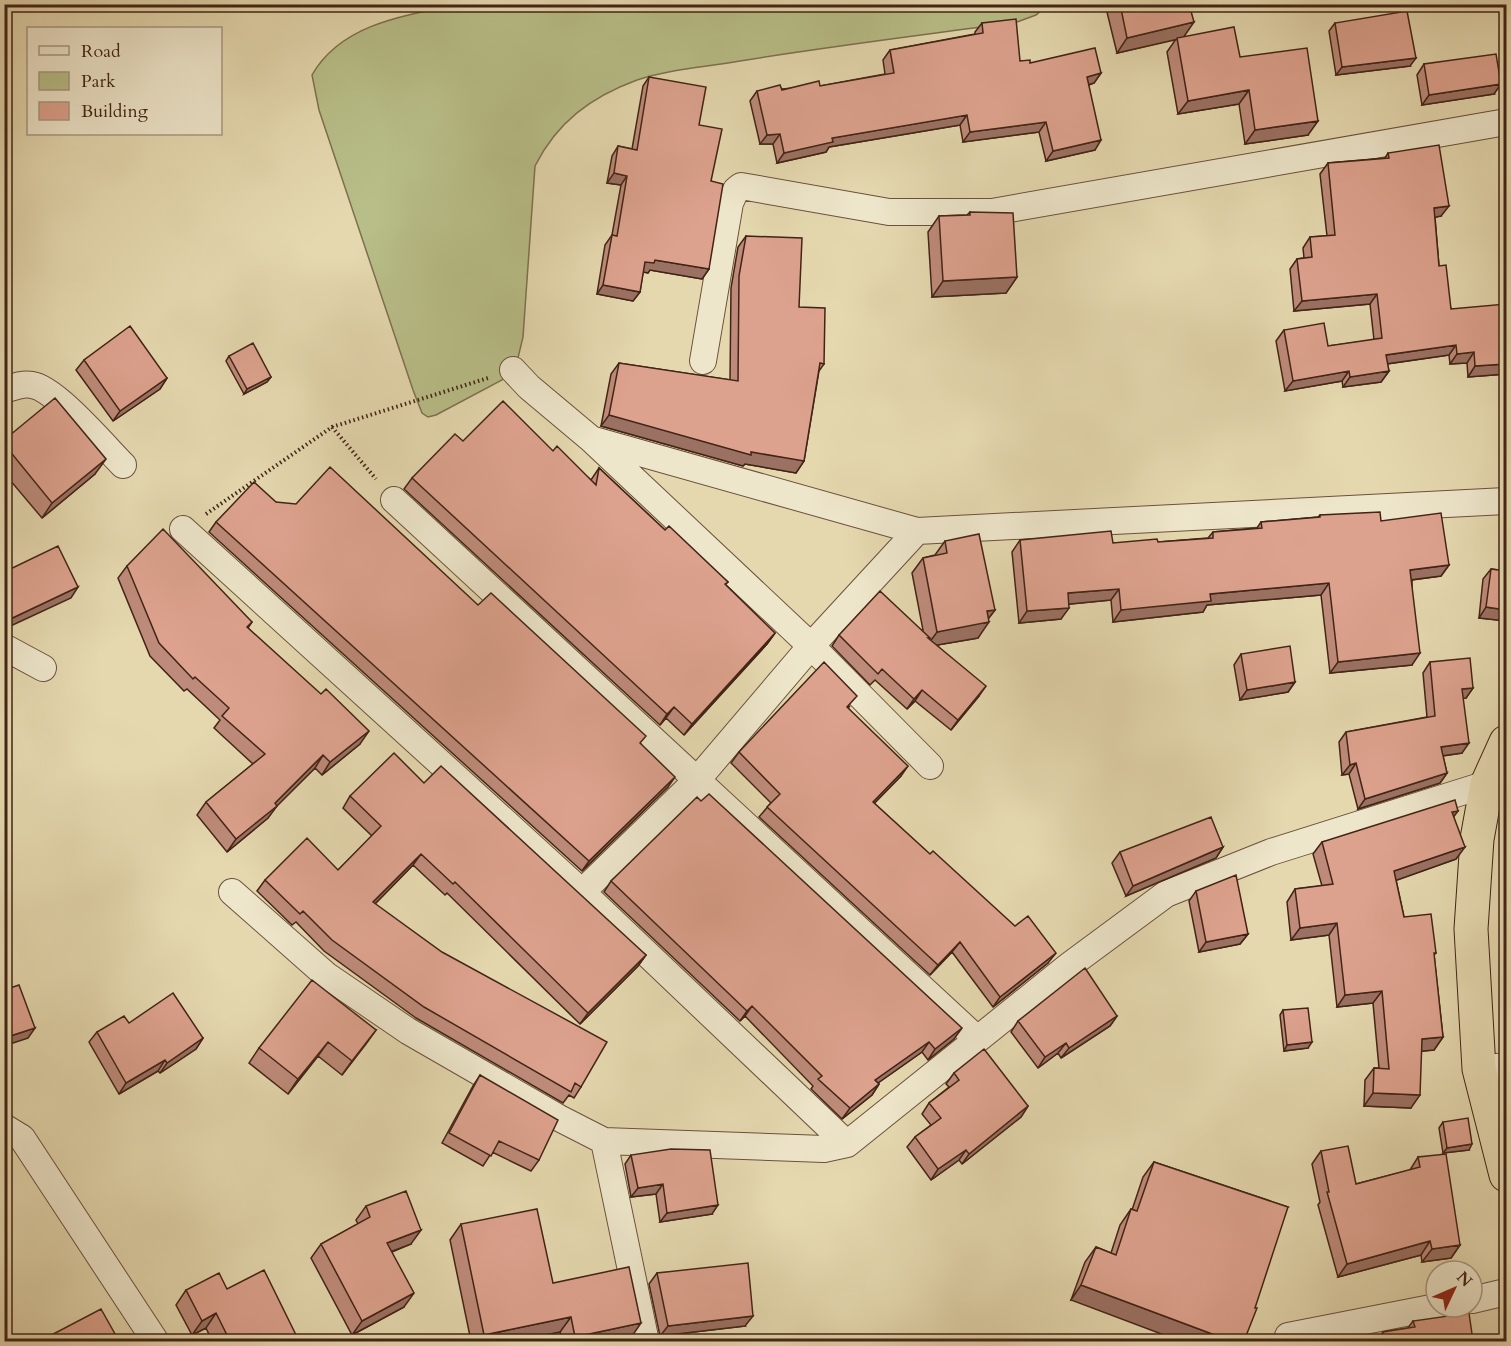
<svg xmlns="http://www.w3.org/2000/svg" width="1511" height="1346" font-family="Cardo,serif">
  <style>
    .green { fill: #b8be88; stroke: #7d714f; stroke-width: 1.5 }
    .lines { fill: none; stroke-linecap: round; stroke-linejoin: round }
    .street-casing { stroke: #6b513c; stroke-width: 28 }
    .highway-casing { stroke: #422416; stroke-width: 35 }
    .path { stroke: #422416; stroke-width: 4; stroke-dasharray: 1.5 3; stroke-linecap: butt }
    .street { stroke: #eee6cb; stroke-width: 26 }
    .highway { stroke: #e5d8af; stroke-width: 33 }
    .wall { fill: #be8b7a; stroke: #422416; stroke-width: 1.5 }
    .shaded-wall { fill: #9b7163; stroke: #422416; stroke-width: 1.5 }
    .building { fill: #dda28e; stroke: #422416; stroke-width: 1.5 }
  </style>
  <rect width="100%" height="100%" fill="#e5d8af"/>
  <filter id="stains"><feTurbulence type="fractalNoise" baseFrequency=".00333" numOctaves="4"/><feColorMatrix values="0 0 0 0 .2 0 0 0 0 .09 0 0 0 0 .02 0 0 0 .5 -.17"/></filter>
  <radialGradient id="worn" r=".72"><stop offset=".6" stop-color="#630" stop-opacity="0"/><stop offset="1" stop-color="#630" stop-opacity=".3"/></radialGradient>
  <path class="green" d="M458 5H1047L1036 15 1017 22C925 35 832 46 740 61 707 67 669 69 637 80 591 97 557 122 535 166L523 337 517 362 502 380 436 415 428 417 422 413 413 390 319 110 312 75C341 24 405 15 458 5Z"/>
  <g class="lines">
    <g class="street-casing">
      <path id="street" d="M703 361 730 203 736 190 741 186 889 212H992L1506 122
        M513 370 529 387 591 439 811 646 930 766
        M4 390C13 387 23 383 32 385 55 388 105 447 123 465
        M594 440 917 531
        M394 500 977 1039
        M183 529 582 892 847 1144
        M4 647 43 668
        M232 892 326 975 408 1031 559 1118 604 1141 824 1149 847 1144 1070 965 1166 894 1271 852 1487 784
        M582 892 697 780 811 646 917 531 1506 501
        M1479 1069 1506 1066
        M4 1127 22 1138 156 1342
        M604 1141 646 1342
        M1472 1300 1506 1292
        M1288 1336 1436 1307"/>
    </g>
    <g class="highway-casing">
      <path id="highway" d="M1506 742 1487 784 1477 839 1471 929 1479 1069 1506 1175"/>
    </g>
    <path class="path" d="M332 427 376 479
      M206 514 332 427 488 378"/>
    <use href="#street" class="street"/>
    <use href="#highway" class="highway"/>
  </g>
  <path class="wall" d="M1105 4H1189L1183 37 1240 57 1308 135 1245 144 1239 104 1178 114 1167 52 1176 39 1117 53Z
    M982 23 1020 61 1101 73 1094 83 1089 85 1095 150 1046 161 1039 132 963 142 960 125 829 147 826 152 777 163 773 144H760L750 101 757 91 820 86 885 74 883 60 890 50 975 34V32Z
    M1335 23 1410 66 1336 75 1329 31Z
    M1424 64 1494 94 1422 105 1417 75Z
    M649 77 699 125 711 181 709 269 702 279 650 270 648 273 643 272 640 292 633 301 597 294 605 245 612 235 621 185 607 183 612 156 618 146 632 149 643 86Z
    M1388 153 1441 216 1435 217 1439 266 1451 309 1506 374 1468 377 1467 363 1450 364 1449 355 1387 364 1389 371 1381 382 1343 387 1342 381 1285 391 1276 341 1284 330 1328 346 1374 340 1370 304 1294 311 1290 269 1297 259 1304 258 1303 248 1310 237 1327 236 1320 174 1328 163 1385 158Z
    M970 212 1017 277 1006 293 932 297 928 232 939 216 967 215Z
    M746 236 799 307 824 364 819 371 804 461 796 473 745 464 743 466 601 426 611 374 619 363 730 380 731 288 738 247Z
    M229 356 271 377 267 382 244 394 226 361Z
    M84 360 167 378 160 389 113 421 76 370Z
    M4 440 95 474 42 518 4 473Z
    M463 441 553 451 591 480 599 468 665 530 728 582 725 585 775 633 767 644 684 735 666 718 660 725 404 489 412 478Z
    M276 502 478 605 641 744 668 787 582 871 209 532 216 522Z
    M1320 515 1381 521 1449 565 1441 576 1412 580V665L1330 673 1321 595 1207 605 1203 612 1113 622 1111 600 1069 604 1061 619 1019 623 1012 552 1020 540 1113 543 1158 542 1208 538 1213 532 1257 528 1261 522 1318 517Z
    M945 541 995 610 988 619 978 638 937 645 979 696 951 730 915 701 907 709 875 680 870 685 832 646 839 635 923 630 912 573 923 558 935 555Z
    M127 566 252 622 248 628 360 744 322 775 315 768 277 805 268 818 227 852 197 815 206 802 253 764 214 728 220 720 187 689 184 691 150 656 118 578Z
    M1491 569 1506 571V621L1479 618 1483 579Z
    M1241 654 1295 682 1288 692 1240 700 1234 665Z
    M1430 662 1473 688 1466 698H1463L1462 753 1443 756 1447 773 1440 783 1358 809 1349 774 1342 775 1339 742 1346 732 1427 717 1423 673Z
    M850 706 848 708 901 776 874 803 1048 963 993 1007 952 952 930 975 759 817 771 803 731 763 739 752Z
    M424 783 646 955 638 966 580 1024 447 893 445 895 413 865 375 904 581 1087 574 1098 569 1095 563 1103 416 1018 324 951 296 922 292 925 257 891 265 880 338 870 372 836 343 808 350 796Z
    M701 801 954 1039 928 1060 922 1052 878 1083 879 1084 872 1095 842 1119 811 1089 813 1086 745 1016 740 1021 604 892 611 881Z
    M1453 817 1456 859 1396 880 1404 917 1436 953 1434 955 1443 1037 1434 1050 1421 1051 1411 1108 1364 1106 1365 1080 1374 1068H1379L1373 1003 1337 1007 1329 935 1291 940 1287 902 1295 889 1322 886 1313 854 1322 842Z
    M1223 847 1216 858 1126 896 1112 863 1120 852Z
    M1196 891 1248 934 1240 944 1199 952 1189 901Z
    M1283 1010 1308 1048 1284 1051 1280 1015Z
    M1117 1016 1110 1026 1061 1058 1058 1053 1038 1068 1011 1032 1018 1021Z
    M129 1023 203 1038 196 1049 160 1073 158 1071 119 1094 89 1042 97 1032Z
    M376 1030 342 1075 318 1056 288 1094 249 1063 259 1048Z
    M954 1073 1028 1106 1021 1117 962 1164 959 1160 931 1180 907 1147 915 1137 931 1125 922 1114 929 1103 949 1087 946 1084Z
    M480 1075 539 1160 531 1171 492 1152 483 1166 442 1143 473 1086Z
    M1443 1122 1469 1150 1443 1153 1439 1128Z
    M1321 1151 1356 1184 1410 1170 1418 1157 1460 1245 1451 1258 1422 1262 1421 1255 1338 1277 1318 1205 1320 1202 1312 1164Z
    M631 1155 712 1214 660 1222 656 1194 631 1197 625 1164Z
    M1154 1162 1288 1207 1071 1300 1085 1262 1096 1247 1111 1253 1120 1225 1131 1209 1132 1210 1143 1177Z
    M366 1206 411 1244 392 1252 404 1307 352 1335 311 1258 321 1244 358 1224 356 1220Z
    M461 1224 553 1283 630 1339 616 1341H562L560 1332 516 1341H471L450 1240Z
    M657 1273 745 1326 660 1336 649 1284Z
    M227 1289 299 1341H212L206 1328 192 1335 176 1305 186 1290Z
    M1413 1321 1473 1341H1376L1383 1332 1408 1328Z"/>
  <path class="shaded-wall" d="M1194 22 1183 38 1117 53 1127 38Z
    M1416 58 1410 66 1336 75 1342 67Z
    M1101 73 1094 83 1080 87 1087 77Z
    M1501 84 1494 94 1422 105 1429 95Z
    M1249 90 1239 104 1178 114 1188 101Z
    M967 115 960 125 829 147 826 152 777 163 784 153 832 138Z
    M1318 121 1308 135 1245 144 1255 130Z
    M1046 122 1039 132 963 142 970 132Z
    M780 134 773 144H760L767 135Z
    M1101 140 1095 150 1046 161 1053 151Z
    M614 173 627 176 621 185 607 183Z
    M1449 206 1441 216 1427 219 1434 208Z
    M655 260 709 269 702 279 650 270 648 273 638 271 645 262Z
    M1017 277 1006 293 932 297 943 281Z
    M603 285 640 292 633 301 597 294Z
    M1377 294 1370 304 1294 311 1302 301Z
    M1456 345 1449 355 1379 365 1386 355Z
    M1474 352 1467 363 1450 364 1457 354Z
    M1506 364V374L1468 377 1475 366Z
    M1349 371 1342 381 1285 391 1293 381Z
    M1389 371 1381 382 1343 387 1350 377Z
    M271 377 267 382 244 394 247 389Z
    M167 378 160 389 113 421 120 411Z
    M609 415 804 461 796 473 745 464 743 466 601 426Z
    M106 459 95 474 42 518 52 503Z
    M1449 565 1441 576 1402 581 1410 570Z
    M1329 583 1321 595 1207 605 1203 612 1113 622 1121 610 1210 594Z
    M78 587 71 598 4 629V622Z
    M1119 589 1111 600 1060 605 1068 593Z
    M1486 607 1506 610V621L1479 618Z
    M1069 608 1061 619 1019 623 1027 611Z
    M995 610 985 623 989 622 978 638 926 647 937 632 987 611Z
    M775 633 767 644 684 735 692 724Z
    M1420 653 1412 665 1330 673 1338 662Z
    M1295 682 1288 692 1240 700 1247 690Z
    M986 686 979 696 951 730 958 720Z
    M1473 688 1466 698 1454 699 1462 689Z
    M922 690 915 701 907 709 914 699Z
    M674 707 666 718 660 725 667 714Z
    M369 731 360 744 322 775 330 762Z
    M1469 743 1462 753 1434 757 1441 747Z
    M323 755 315 768 274 809 277 806 268 818 227 852 236 839 275 803Z
    M1356 763 1349 774 1342 775 1350 765Z
    M908 766 901 776 866 812 873 802Z
    M1447 773 1440 783 1358 809 1365 799Z
    M675 777 668 787 582 871 589 861Z
    M1458 811 1449 823 1452 812Z
    M1223 847 1216 858 1126 896 1133 886Z
    M1465 847 1456 859 1386 884 1394 871Z
    M421 854 413 865 365 914 373 902Z
    M1337 923 1329 935 1291 940 1300 928Z
    M1248 934 1240 944 1199 952 1206 942Z
    M960 942 952 952 930 975 938 965Z
    M1056 953 1048 963 993 1007 1000 997Z
    M646 955 638 966 580 1024 588 1013Z
    M1382 991 1373 1003 1337 1007 1345 995Z
    M752 1006 745 1016 740 1021 747 1011Z
    M1117 1016 1110 1026 1061 1058 1069 1048Z
    M35 1028 28 1038 4 1046V1038Z
    M962 1028 954 1039 928 1060 935 1049Z
    M376 1030 366 1044 342 1075 352 1061Z
    M1443 1037 1434 1050 1413 1052 1422 1039Z
    M203 1038 196 1049 160 1073 167 1063Z
    M328 1042 318 1056 288 1094 298 1079Z
    M929 1042 922 1052 868 1090 875 1080Z
    M1312 1042 1308 1048 1284 1051 1287 1045Z
    M1066 1043 1058 1053 1038 1068 1045 1057Z
    M165 1060 158 1071 119 1094 126 1083Z
    M879 1084 872 1095 842 1119 850 1108Z
    M1373 1093 1420 1095 1411 1108 1364 1106Z
    M1028 1106 1021 1117 962 1164 969 1154Z
    M1472 1144 1469 1150 1443 1153 1447 1148Z
    M966 1150 959 1160 931 1180 938 1169Z
    M663 1184 656 1194 631 1197 638 1188Z
    M718 1205 712 1214 660 1222 667 1213Z
    M421 1230 411 1244 377 1257 387 1243Z
    M1430 1241 1421 1255 1338 1277 1347 1264Z
    M1460 1245 1451 1258 1422 1262 1432 1249Z
    M1081 1285 1231 1341H1180L1071 1300Z
    M414 1293 404 1307 352 1335 362 1321Z
    M216 1313 206 1328 192 1335 202 1321Z
    M753 1316 745 1326 660 1336 668 1326Z
    M571 1317 560 1332 516 1341H479L484 1335Z
    M641 1323 630 1339 616 1341H572L575 1337Z"/>
  <path class="building" d="M1120 4H1189L1194 22 1127 38Z
    M1407 11 1416 58 1342 67 1335 23Z
    M1016 19 1020 61 1030 60V63L1095 48 1101 73 1087 77 1101 140 1053 151 1046 122 970 132 967 115 832 138 833 142 784 153 780 134 767 135 757 91 780 85 782 90 819 81 820 86 894 73 890 50 983 33 982 23Z
    M1234 27 1240 57 1307 48 1318 121 1255 130 1249 90 1188 101 1177 38Z
    M1496 54 1501 84 1429 95 1424 64Z
    M649 77 706 87 699 125 722 129 711 181 723 184 709 269 655 260 654 263 645 262 640 292 603 285 612 235 617 236 627 176 614 173 618 146 637 150Z
    M1439 145 1449 206 1434 208 1439 266 1446 265 1451 309 1506 304V364L1475 366 1474 352 1457 354 1456 345 1386 355 1389 371 1350 377 1349 371 1293 381 1284 330 1324 323 1328 346 1382 338 1377 294 1302 301 1297 259 1312 257 1310 237 1335 235 1328 163 1389 158 1388 153Z
    M970 212 1013 213 1017 277 943 281 939 216 970 215Z
    M746 236 802 238 799 307 825 308 824 364 820 363 804 461 751 452V455L609 415 619 363 738 381 739 276Z
    M130 326 167 378 120 411 84 360Z
    M253 343 271 377 247 389 229 356Z
    M55 398 106 459 52 503 4 444V440Z
    M503 401 553 451 557 446 596 485 599 468 665 530 669 526 728 582 725 584 775 633 692 724 674 707 667 714 412 478 455 434 463 441Z
    M330 467 478 605 491 593 646 736 640 743 675 777 589 861 216 522 254 482 276 502 296 504Z
    M1380 512 1381 521 1441 513 1449 565 1410 570 1420 653 1338 662 1329 583 1210 594 1211 601 1121 610 1119 589 1068 593 1069 608 1027 611 1020 540 1111 531 1113 543 1157 539 1158 542 1213 538V532L1262 528 1261 522 1320 517V515Z
    M163 529 252 622 247 627 321 694 326 689 369 731 330 762 323 755 275 803 277 806 236 839 206 802 265 754 222 716 229 708 195 677 193 679 159 643 127 566Z
    M979 534 995 610 987 611 989 622 937 632 923 558 947 553 945 541Z
    M58 546 78 587 4 622V572Z
    M1491 569 1506 571V610L1486 607Z
    M880 591 930 638H928L986 686 958 720 922 690 914 699 882 669 878 674 839 635Z
    M1290 646 1295 682 1247 690 1241 654Z
    M1470 658 1473 688 1462 689 1469 743 1441 747 1447 773 1365 799 1356 763 1350 765 1346 732 1435 716 1430 662Z
    M824 662 857 696 847 707 908 766 873 802 930 854 933 851 1015 926 1028 916 1056 953 1000 997 960 942 938 965 767 807 780 794 739 752Z
    M394 753 424 783 441 766 646 955 588 1013 455 882 453 884 421 854 373 902 442 952 607 1042 581 1087 575 1083 571 1092 424 1007 332 940 303 911 300 914 265 880 307 838 338 870 381 826 350 796Z
    M709 794 962 1028 935 1049 929 1042 875 1080 879 1084 850 1108 818 1079 822 1076 752 1006 747 1011 611 881 697 797 701 801Z
    M1455 800 1458 811 1452 812 1465 847 1394 871 1404 917 1431 914 1436 953H1434L1443 1037 1422 1039 1420 1095 1373 1093 1374 1068 1389 1069 1382 991 1345 995 1337 923 1300 928 1295 889 1333 884 1322 842Z
    M1211 817 1223 847 1133 886 1120 852Z
    M1236 875 1248 934 1206 942 1196 891Z
    M1085 968 1117 1016 1069 1048 1066 1043 1045 1057 1018 1021Z
    M312 980 376 1030 352 1061 328 1042 298 1079 259 1048Z
    M19 985 35 1028 4 1038V990Z
    M173 993 203 1038 167 1063 165 1060 126 1083 97 1032 124 1016 129 1023Z
    M1308 1008 1312 1042 1287 1045 1283 1010Z
    M984 1049 1028 1106 969 1154 966 1150 938 1169 915 1137 941 1118 929 1103 959 1080 954 1073Z
    M480 1075 558 1120 539 1160 499 1141 491 1156 449 1133Z
    M1468 1118 1472 1144 1447 1148 1443 1122Z
    M1348 1146 1356 1184 1420 1167 1418 1157 1446 1154 1460 1245 1432 1249 1430 1241 1347 1264 1327 1192H1329L1321 1151Z
    M671 1149 710 1150 718 1205 667 1213 663 1184 638 1188 631 1155Z
    M1154 1162 1288 1207 1255 1308H1257L1244 1341H1231L1081 1285 1096 1247 1116 1255 1131 1209 1137 1211Z
    M406 1191 421 1230 387 1243 414 1293 362 1321 321 1244 370 1217 366 1206Z
    M537 1209 553 1283 629 1267 641 1323 575 1337 571 1317 484 1335 461 1224Z
    M748 1263 753 1316 668 1326 657 1273Z
    M264 1270 299 1341H230L216 1313 202 1321 186 1290 219 1273 227 1289Z
    M101 1309 119 1341H40Z
    M1469 1313 1473 1341H1384L1383 1332 1415 1327 1413 1321Z"/>
  <rect width="1511" height="1346" fill="none" stroke="#e5d8af" stroke-width="24"/>
  <rect x="6" y="6" width="1499" height="1334" fill="none" stroke="#422416" stroke-width="3"/>
  <rect x="12" y="12" width="1487" height="1322" fill="none" stroke="#422416" stroke-width="1.5"/>
  <rect x="27" y="27" width="195" height="108" fill="#eee6cb" stroke="#a99883" stroke-width="1.5"/>
  <rect x="39" y="46" width="30" height="9" fill="#eee6cb" stroke="#a99883" stroke-width="1.5"/>
  <text x="81" y="57" font-size="18" fill="#422416">Road</text>
  <rect x="39" y="72" width="30" height="18" fill="#b8be88" stroke="#a99883" stroke-width="1.5"/>
  <text x="81" y="87" font-size="18" fill="#422416">Park</text>
  <rect x="39" y="102" width="30" height="18" fill="#dda28e" stroke="#a99883" stroke-width="1.5"/>
  <text x="81" y="117" font-size="18" fill="#422416">Building</text>
  <g transform="translate(1454 1289) rotate(46)"><circle r="28" fill="#eee6cb" stroke="#a99883" stroke-width="1.5"/>
  <path d="M0-4.5L10 22L0 15L-10 22Z" fill="#8f2418"/>
  <text y="-9" font-size="16" font-weight="bold" text-anchor="middle" fill="#422416">N</text>
  </g>
  <rect width="100%" height="100%" filter="url(#stains)"/>
  <rect width="100%" height="100%" fill="url(#worn)"/>
</svg>
